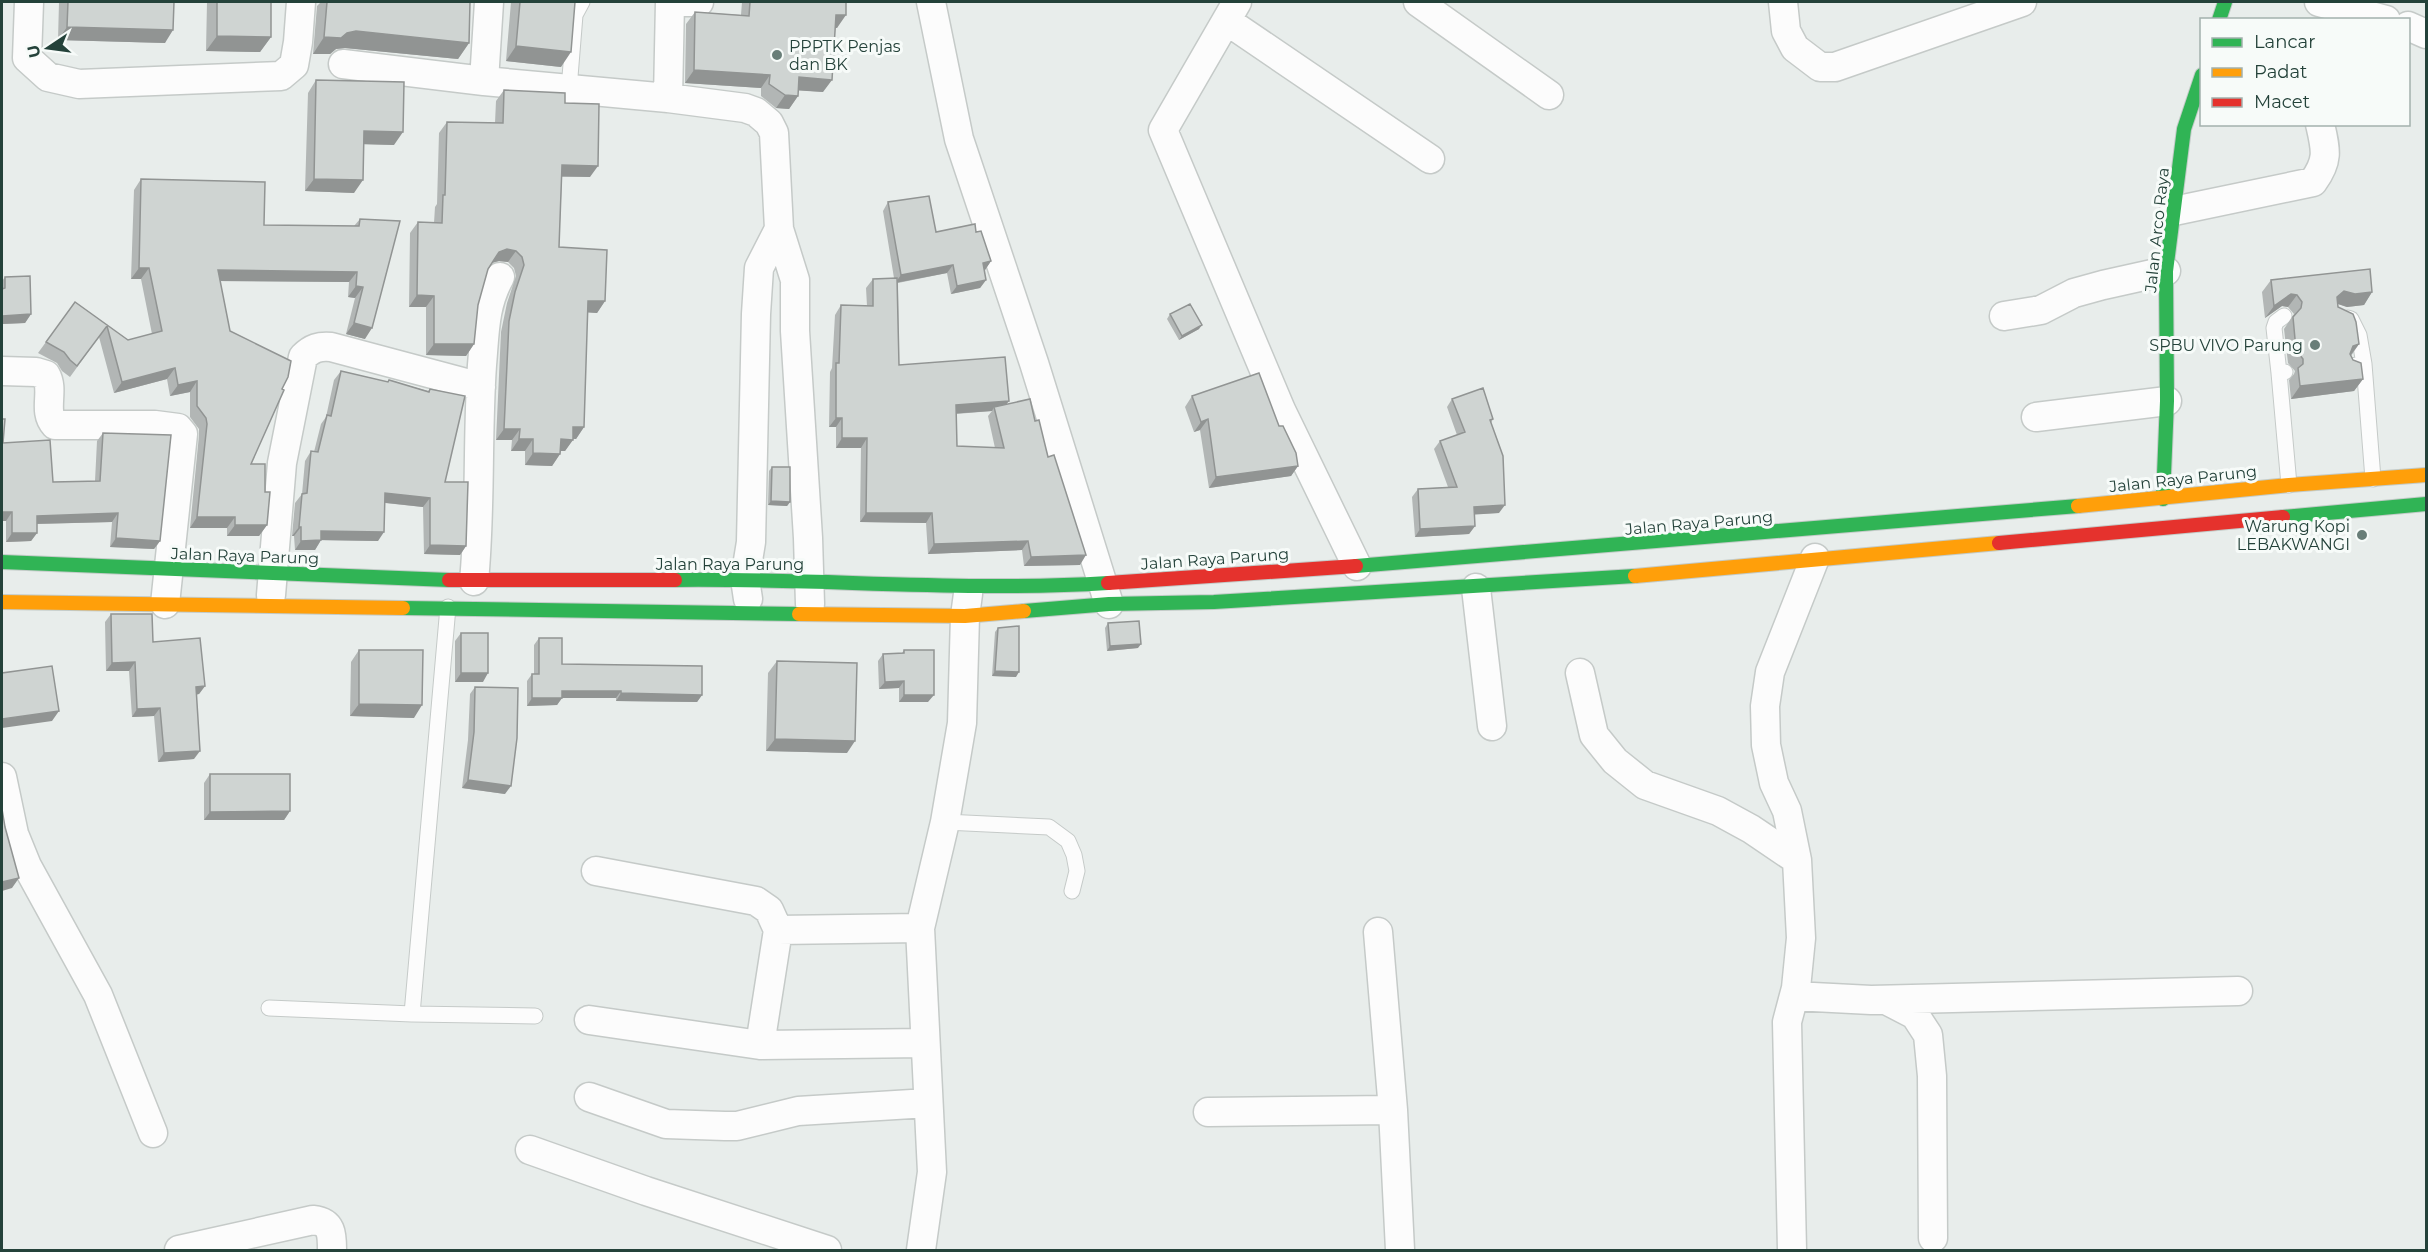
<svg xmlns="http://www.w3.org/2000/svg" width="2428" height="1252" font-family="Montserrat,sans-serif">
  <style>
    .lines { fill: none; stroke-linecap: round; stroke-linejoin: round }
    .lane-casing { stroke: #c5cac8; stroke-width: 17 }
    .street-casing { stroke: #c5cac8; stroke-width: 31 }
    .fast-casing { stroke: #c3cbc8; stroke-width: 16 }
    .slow-casing { stroke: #c3cbc8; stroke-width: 16 }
    .jam-casing { stroke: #c3cbc8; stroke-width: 16 }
    .lane { stroke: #fcfcfc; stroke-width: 15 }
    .street { stroke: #fcfcfc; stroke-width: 28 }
    .fast { stroke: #30b455; stroke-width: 14 }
    .slow { stroke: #ff9f0a; stroke-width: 14 }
    .jam { stroke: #e5322d; stroke-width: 14 }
    .wall { fill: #b2b6b5; fill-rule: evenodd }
    .shaded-wall { fill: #919493 }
    .building { fill: #cfd4d2; stroke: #919493; stroke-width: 1.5 }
    .poi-dot { fill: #697e78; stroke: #f7fbf9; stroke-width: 2 }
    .labels { text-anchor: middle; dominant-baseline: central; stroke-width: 6; stroke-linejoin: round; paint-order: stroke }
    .poi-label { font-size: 16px; fill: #24423a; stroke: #f7fbf9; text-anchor: end }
    .street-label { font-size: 16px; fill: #24423a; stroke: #f7fbf9 }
  </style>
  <rect width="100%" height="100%" fill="#e8edeb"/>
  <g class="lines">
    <g class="lane-casing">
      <path id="lane" d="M569 89 575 15 582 2
        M2348 318 2351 319 2359 335 2364 364
        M2351 366 2364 364 2373 479
        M2285 372 2279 373 2289 485
        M2279 373 2274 328 2276 322 2284 316
        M448 607 412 1014 535 1016
        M945 822 1049 827 1068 841 1074 855 1077 871 1072 891
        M269 1008 412 1014"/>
    </g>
    <g class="street-casing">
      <path id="street" d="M29 2 27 58 48 77 79 84 281 76 294 65 298 42 301 2
        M489 2 484 81 668 98 745 108 756 112 769 123 774 133 779 229 795 280V331L808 538 810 604
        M686 2H699
        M931 2 959 139 1034 363 1109 604
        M1237 2 1163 130 1281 410 1357 566
        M1418 2 1549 95
        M1783 2 1786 31 1795 48 1820 67H1835L2022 2
        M2319 2 2386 20
        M1227 21 1430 159
        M2408 26 2426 34
        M343 64 484 81
        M668 98 670 2
        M2174 211 2313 182C2329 160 2326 150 2320 124
        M2004 316 2041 310 2074 293 2103 285 2166 271
        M2 371 36 372 46 375C55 391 42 411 55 425H155L178 428 183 434 165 604
        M2036 417 2167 401
        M474 581C481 509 477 437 482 365 485 332 484 306 500 277
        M1476 588 1492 726
        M271 595 282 463 303 357C312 348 319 346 331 347L481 387
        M748 599 745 579 751 542 756 314 759 268 779 229
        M1580 673 1594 735 1615 761 1645 785 1718 811 1751 829 1797 860
        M2 777 14 834 27 866 98 995 153 1133
        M596 871 756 901 769 910 778 930 760 1045
        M778 930 920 928
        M1378 932 1393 1110 1400 1250
        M1794 996 1871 1000 2238 991
        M1886 1000 1915 1015 1928 1035 1932 1076 1933 1238
        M589 1020 760 1045 924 1043
        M589 1097 666 1124 725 1126H737L798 1111 928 1103
        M1208 1112 1393 1110
        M530 1150 646 1191 827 1250
        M179 1250 313 1220C332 1222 332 1234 332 1250
        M921 1250 932 1172 920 928 945 822 962 723 965 616 968 594
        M1792 1250 1787 1022 1796 988 1801 938 1797 860 1787 811 1774 783 1766 745 1765 706 1770 672 1815 558"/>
    </g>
    <g class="fast-casing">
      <path id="fast" d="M2219 20 2225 2
        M2163 499 2167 401 2166 271 2184 129 2202 75
        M2283 517 2426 504
        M2 562 449 580
        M1356 566 2078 506
        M675 580C819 578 964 592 1108 583
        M403 608 799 614
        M1024 611 1109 604 1214 602 1635 576"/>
    </g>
    <g class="slow-casing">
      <path id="slow" d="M2078 506 2289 485 2426 475
        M1635 576 1999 543
        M2 602 403 608
        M799 614 965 616 1024 611"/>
    </g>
    <g class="jam-casing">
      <path id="jam" d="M1999 543 2283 517
        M449 580H675
        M1108 583 1356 566"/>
    </g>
    <use href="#lane" class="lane"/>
    <use href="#street" class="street"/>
    <use href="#fast" class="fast"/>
    <use href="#slow" class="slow"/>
    <use href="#jam" class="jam"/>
  </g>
  <path class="wall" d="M59 2H174L165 43 58 40Z
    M207 2H271V37L260 52 206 51Z
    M321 2H470L469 43 458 59 345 48 336 49 330 54H313L317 6Z
    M511 2H575L561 67 506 61Z
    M742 2H846L837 28 835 27 823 92 798 90V96L789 109 776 108 761 96V88L685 83 686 24 695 12 741 15Z
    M316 80 394 145 364 144 354 193 305 191 308 93Z
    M504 90 565 103 590 177H562L559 247 605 301 597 313 587 312 584 427 576 439H573L565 451H561L560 454 552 466 525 465V451H511L512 440H496L501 332 507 303 516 276 514 268 508 262 499 261 492 263 488 269 478 305 474 344 466 356 426 355V307H409L410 233 418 222 434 223 435 207 437 204 439 133 447 122 495 123 496 101Z
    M141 179 264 225 354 226 360 219 365 339 346 334 355 298 348 297 349 282 220 281 230 331 282 389 251 464 265 492 267 525 259 536H227V528H190L199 435V429L190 417V392L170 396 167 379 114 393 99 337 70 377 62 371 57 363 38 353 75 302 128 340 152 334 141 279H131L134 190Z
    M888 202 936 232H976L991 261 985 270H984L986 280 980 288 951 294 947 273 898 283 899 365 1006 404 1035 421 1048 457 1080 565 1024 566 1022 550 928 554 926 523 860 522 861 448H836V427H829L830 372 832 368 835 315 841 305 867 306 866 288 873 279 894 278 883 211ZM992 411 988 416 995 448 957 446 956 414Z
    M5 277 31 314 25 323 2 324V281Z
    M2271 280 2372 292 2364 305 2347 307 2338 304V307L2359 344 2351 356 2363 379 2354 391 2291 399 2289 380 2294 374 2295 371 2288 363 2284 329 2294 314 2288 307 2282 306 2265 318 2262 292Z
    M1170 314 1199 329 1179 340 1167 319Z
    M341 371 388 382 389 380 428 391 430 389 445 482 466 546 460 555 424 554 423 507 385 503 378 541 321 540 315 550H295L294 536H292L295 503 302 494 305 461 311 451 314 452 321 424 326 417 334 380Z
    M1192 396 1279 426 1298 466 1291 476 1209 488 1200 430 1194 432 1185 407Z
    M1452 399 1493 419 1491 423 1499 513 1474 514 1475 526 1469 534 1415 537 1412 497 1418 489 1448 487 1434 449 1440 441 1457 435 1447 407Z
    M2 419 3 443 53 482 95 481 97 441 103 433 160 541 154 549 110 547 112 522 37 524V533L31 541 6 542V521H2Z
    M772 467 790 502 787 506 768 505 769 471Z
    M111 614 153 642 205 686 199 694 196 695 194 759 158 762 154 716 132 717 129 671H106L105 622Z
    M1108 623 1138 648 1107 651 1105 628Z
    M998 628 1016 677 992 676 995 632Z
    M461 633 483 682H455V641Z
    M539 638 562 664 702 695 697 702 616 701V698H562L557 705 527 706V681L532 674H534V645Z
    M359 650 414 718 350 716 351 662Z
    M904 650 928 702H899V688L879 689 878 661 883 654 902 653Z
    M777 661 847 753 766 751 768 673Z
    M475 687 505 794 462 788 468 740 470 694Z
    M210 774 290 811 284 820H204V783Z"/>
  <path class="shaded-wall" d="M836 15H846L837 28 828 27Z
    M67 27 173 30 165 43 58 40Z
    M356 31 469 43 458 59 345 48 336 49 330 54H313L324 37Z
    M217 36 271 37 260 52 206 51Z
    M516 46 571 52 561 67 506 61Z
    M694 70 770 75 761 88 685 83Z
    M799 77 832 80 823 92 791 90Z
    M785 95 798 96 789 109 776 108Z
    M364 131 403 132 394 145 356 144Z
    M562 165 598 166 590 177 554 176Z
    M314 179 363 180 354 193 305 191Z
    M507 249 516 251 508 262 499 261 491 263 499 252Z
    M991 261 985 270 977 271 983 263Z
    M953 265 947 273 895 283 901 275Z
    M139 268H149L141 279H131Z
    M218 270 357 272 349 282 211 281Z
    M986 280 980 288 951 294 957 286Z
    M356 286 363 287 355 298 348 297Z
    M2344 291 2372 292 2364 305 2347 307 2335 303 2337 297Z
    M2291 294 2297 295 2288 307 2282 306 2265 318 2274 306Z
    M417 295 434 296 426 307H409Z
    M588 301H605L597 313 580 312Z
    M31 314 25 323 2 324V316Z
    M354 323 372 328 365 339 346 334Z
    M1202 325 1199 329 1179 340 1182 336Z
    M434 344H474L466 356 426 355Z
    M2359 344 2350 356 2344 359 2353 346Z
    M175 368 167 379 114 393 122 382Z
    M2363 379 2354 391 2291 399 2300 386Z
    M197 381 190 392 170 396 178 385Z
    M1009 401 1002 410 994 407 992 411 949 414 956 405Z
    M836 418H842L836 427H829Z
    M1208 419 1200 430 1194 432 1201 422Z
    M573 427H584L576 439 565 438Z
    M504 429H520L512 440H496Z
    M842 438H867L861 448H836Z
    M519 439H533L525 451H511Z
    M561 439 573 440 565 451H553Z
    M533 453 560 454 552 466 525 465Z
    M1298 466 1291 476 1209 488 1216 477Z
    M385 493 430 498 423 507 378 502Z
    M771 501 790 502 787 506 768 505Z
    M1505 505 1499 513 1468 515 1474 507Z
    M2 512H12L6 521H2Z
    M118 513 112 522 31 524 37 516Z
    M866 513H932L926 523 860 522Z
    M197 517H235L227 528H190Z
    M235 525H267L259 536H227Z
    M1475 526 1469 534 1415 537 1420 529Z
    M299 527H301L294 536H292Z
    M321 531 384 532 378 541 315 540Z
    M12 533H37L31 541 6 542Z
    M116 538 160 541 154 549 110 547Z
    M321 540 315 550H295L301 541Z
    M1028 541 1022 550 928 554 934 544Z
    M430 545 466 546 460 555 424 554Z
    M1086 555 1080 565 1024 566 1031 557Z
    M1141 644 1138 648 1107 651 1110 646Z
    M135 662 129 671H106L112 663Z
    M995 671 1019 672 1016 677 992 676Z
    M461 673H488L483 682H455Z
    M904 681 899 688 879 689 885 682Z
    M205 686 199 694 190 695 196 687Z
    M562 691H621L616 698H557Z
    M621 693 702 695 697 702 616 701Z
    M904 695H934L928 702H899Z
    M532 698H562L557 705 527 706Z
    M359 704 422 705 414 718 350 716Z
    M160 708 154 716 132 717 137 709Z
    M59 711 52 721 2 728V719Z
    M775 739 855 741 847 753 766 751Z
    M200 751 194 759 158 762 164 753Z
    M468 780 511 786 505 794 462 788Z
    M290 811 284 820H204L210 812Z
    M19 878 12 888 2 891V882Z"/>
  <path class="building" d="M68 2H174L173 30 67 27Z
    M217 2H271V37L217 36Z
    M327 2H470L469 43 356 31 347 33 341 38 324 37Z
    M520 2H575L571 52 516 46Z
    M750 2H846V15H836L832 80 799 77 798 96 785 95 769 84 770 75 694 70 695 12 749 16Z
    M316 80 404 82 403 132 364 131 363 180 314 179Z
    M504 90 565 93V103L599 104 598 166 562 165 559 247 607 250 605 301H588L584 427H573V440L561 439 560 454 533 453V439H519L520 429H504L509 321 515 292 524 265 522 257 516 251 507 249 499 252 488 269 478 305 474 344H434V296L417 295 418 222 442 223 443 195H445L447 122 503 123Z
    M141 179 265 182 264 225 359 226 360 219 400 221 372 328 354 323 363 287 356 286 357 272 218 270 230 331 291 361 288 377 282 389 284 390 251 464H265V492H270L267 525H235V517H197L207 424 206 418 197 406V381L178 385 175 368 122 382 107 326 77 366 70 360 64 352 46 342 75 302 128 340 162 331 149 268H139Z
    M929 196 936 232 975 224 976 232 981 231 991 261 983 263 986 280 957 286 953 265 901 275 888 202Z
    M2370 269 2372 292 2355 294 2344 291 2337 297 2338 307 2353 314 2356 322 2359 344 2353 346 2350 354 2353 360 2361 363 2363 379 2300 386 2298 368 2303 364V359L2296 350 2293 317 2301 308 2302 302 2297 295 2291 294 2274 306 2271 280Z
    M30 276 31 314 2 316V289L5 288V277Z
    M897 278 899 365 1005 357 1009 401 956 405 957 446 1004 448 994 407 1030 399 1035 421 1039 420 1048 457 1054 455 1086 555 1031 557 1028 541 934 544 932 513H866L867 438H842V418H836V363H839L841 305 873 306V279Z
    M1190 304 1202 325 1182 336 1170 314Z
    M341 371 388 382 389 380 429 392 430 389 465 396 445 482H468L466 546 430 545V498L385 493 384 532 321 531V540L301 541V527H299L302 494 307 493 311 451 318 452 327 415 331 416Z
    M1259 373 1279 426H1283L1296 453 1298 466 1216 477 1208 419 1201 422 1192 396Z
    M1483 388 1493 419 1490 420 1503 456 1505 505 1474 507 1475 526 1420 529 1418 489 1457 487 1440 441 1465 432 1452 399Z
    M2 419H5L3 443 50 440 53 482 100 481 103 433 171 435 160 541 116 538 118 513 37 516V533H12V512H2Z
    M772 467H790V502L771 501Z
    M111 614H152L153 642 200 638 205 686 196 687 200 751 164 753 160 708 137 709 135 662 112 663Z
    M1139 621 1141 644 1110 646 1108 623Z
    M1019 626V672L995 671 998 628Z
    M461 633H488V673H461Z
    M539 638H562V664L702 666V695L621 693V691H562V698H532V674H539Z
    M359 650H423L422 705 359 704Z
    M904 650H934V695H904V681L885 682 883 654 904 653Z
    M777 661 857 663 855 741 775 739Z
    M52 666 59 711 2 719V673Z
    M475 687 518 688 517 738 511 786 468 780 474 732Z
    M210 774H290V811L210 812Z
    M2 809 5 827 19 878 2 882Z"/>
  <g class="poi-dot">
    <circle cx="777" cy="55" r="6"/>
    <circle cx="2315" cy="345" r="6"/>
    <circle cx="2362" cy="535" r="6"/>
  </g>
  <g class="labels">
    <g class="poi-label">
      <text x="789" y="46" text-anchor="start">PPPTK Penjas<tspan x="789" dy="18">dan BK</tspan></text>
      <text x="2303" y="345">SPBU VIVO Parung</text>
      <text x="2350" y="526">Warung Kopi<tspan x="2350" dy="18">LEBAKWANGI</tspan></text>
    </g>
    <g class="street-label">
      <text transform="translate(2157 230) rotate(-84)">Jalan Arco Raya</text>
      <text transform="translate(2183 479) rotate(-6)">Jalan Raya Parung</text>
      <text transform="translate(1699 523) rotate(-5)">Jalan Raya Parung</text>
      <text transform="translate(245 556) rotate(2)">Jalan Raya Parung</text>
      <text transform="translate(1215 559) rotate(-4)">Jalan Raya Parung</text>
      <text x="730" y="564">Jalan Raya Parung</text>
    </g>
  </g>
  <rect width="2428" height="1252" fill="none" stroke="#24423a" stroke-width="6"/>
  <rect x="2200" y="18" width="210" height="108" fill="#f7fbf9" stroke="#a3b1ad" stroke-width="1.5"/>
  <rect x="2212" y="38" width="30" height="9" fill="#30b455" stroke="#a3b1ad" stroke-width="1.5"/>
  <text x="2254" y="48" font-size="18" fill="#24423a">Lancar</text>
  <rect x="2212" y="68" width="30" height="9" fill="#ff9f0a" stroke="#a3b1ad" stroke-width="1.5"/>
  <text x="2254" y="78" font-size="18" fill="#24423a">Padat</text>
  <rect x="2212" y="98" width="30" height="9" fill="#e5322d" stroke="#a3b1ad" stroke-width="1.5"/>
  <text x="2254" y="108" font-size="18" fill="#24423a">Macet</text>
  <g transform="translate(48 48) rotate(257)" stroke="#f7fbf9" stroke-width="4.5" paint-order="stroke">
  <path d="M0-4.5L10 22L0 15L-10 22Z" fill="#24423a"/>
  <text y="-9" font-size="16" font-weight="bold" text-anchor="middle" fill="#24423a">U</text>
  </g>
</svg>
